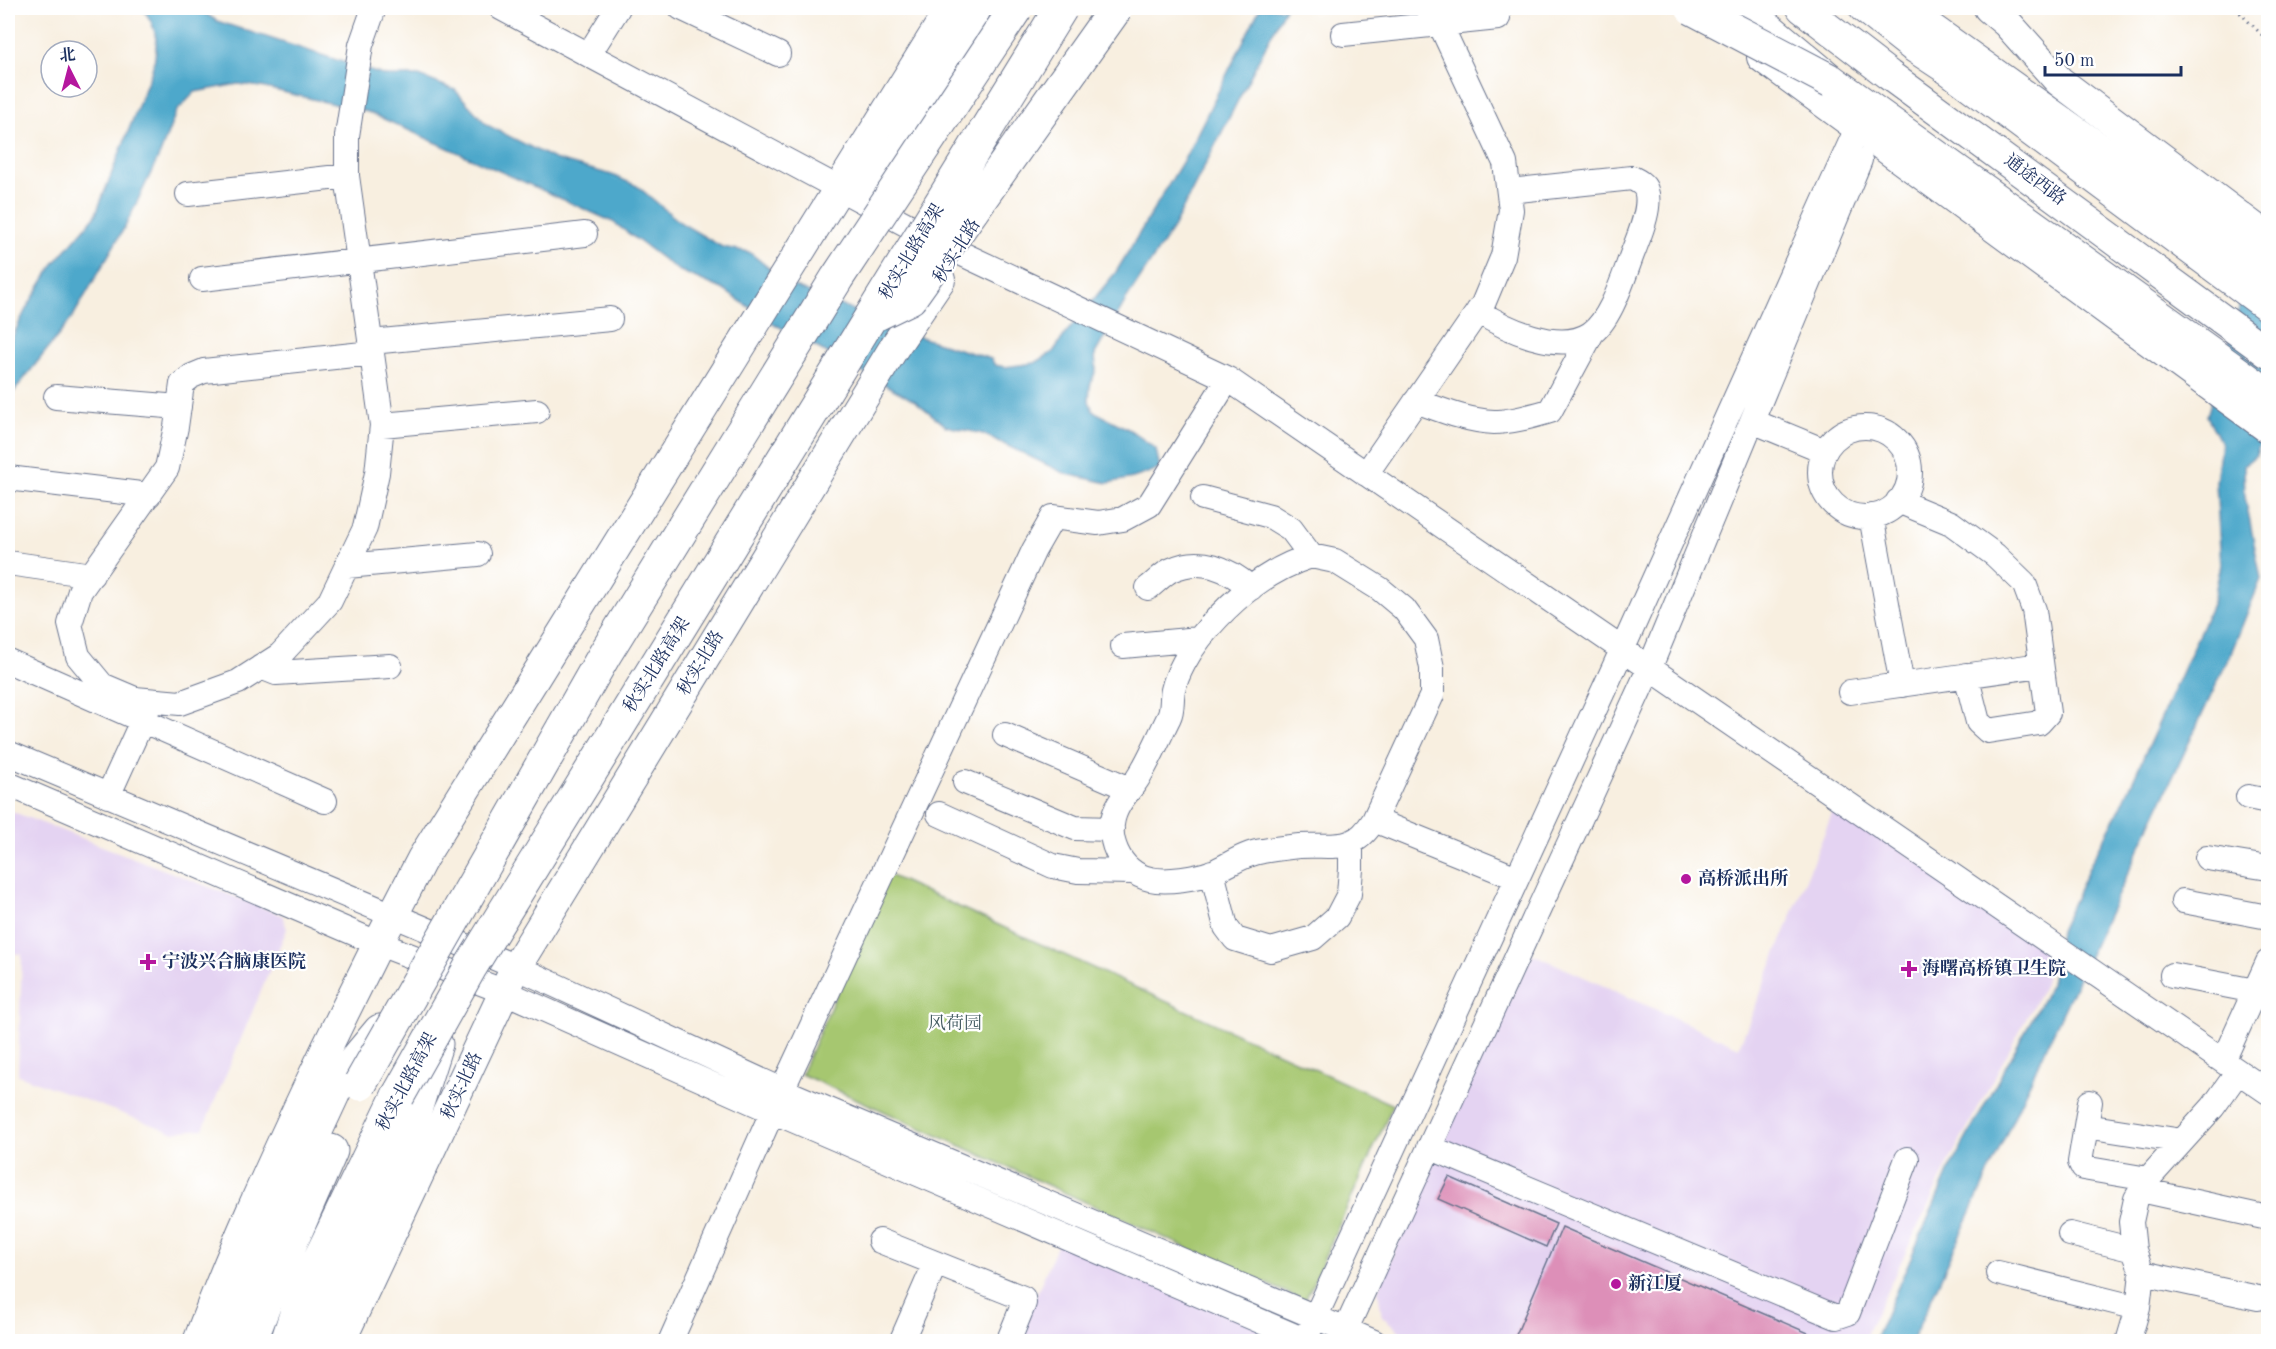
<svg xmlns="http://www.w3.org/2000/svg" width="2276" height="1349" font-family="'Old Standard TT','Noto Serif SC',serif">
  <style>
    .built { fill: #e4d3f2 }
    .green { fill: #a6c770; stroke: #607b67; stroke-width: 1.5 }
    .water { fill: #4da8cb; stroke: #346c94; stroke-width: 1.5 }
    .building { fill: #dd8fb8 }
    .lines { fill: none; stroke-linecap: round; stroke-linejoin: round }
    .minor-casing { stroke: #68728c; stroke-width: 26 }
    .major-casing { stroke: #68728c; stroke-width: 32 }
    .highway-casing { stroke: #68728c; stroke-width: 35 }
    .path { stroke: #68728c; stroke-width: 3; stroke-dasharray: 1.5 4.5; stroke-linecap: butt }
    .minor { stroke: #fff; stroke-width: 24 }
    .major { stroke: #fff; stroke-width: 30 }
    .highway { stroke: #fff; stroke-width: 33 }
    .highway-bridge-casing { stroke: #68728c; stroke-width: 35; stroke-linecap: butt }
    .highway-bridge { stroke: #fff; stroke-width: 33 }
    .poi-dot { fill: #b5179e; stroke: #fff; stroke-width: 2 }
    .labels { text-anchor: middle; dominant-baseline: central; stroke-width: 4.5; stroke-linejoin: round; paint-order: stroke }
    .street-label { font-size: 18px; fill: #1b2f5e; stroke: #fff }
    .poi-label { font-size: 18px; font-weight: bold; fill: #1b2f5e; stroke: #fff; text-anchor: start }
    .park-label { font-size: 18px; fill: #455d63; stroke: #fff }
  </style>
  <rect width="100%" height="100%" fill="#fff"/>
  <filter id="ink" filterUnits="userSpaceOnUse"><feTurbulence type="fractalNoise" baseFrequency=".0167" numOctaves="2"/><feDisplacementMap in="SourceGraphic" scale="12" xChannelSelector="R" yChannelSelector="G"/><feConvolveMatrix kernelMatrix="1 2 1 2 8 2 1 2 1" color-interpolation-filters="sRGB"/></filter>
  <filter id="wash" filterUnits="userSpaceOnUse"><feTurbulence type="fractalNoise" baseFrequency=".008" numOctaves="4" result="noise"/><feDisplacementMap in="SourceGraphic" scale="24" xChannelSelector="R" yChannelSelector="G"/><feGaussianBlur stdDeviation="1.35" result="paint"/><feColorMatrix in="noise" values="0 0 0 0 0 0 0 0 0 0 0 0 0 0 0 0 0 1.4 0 .05"/><feComposite in="paint" operator="in"/></filter>
  <g filter="url(#wash)">
    <rect width="100%" height="100%" fill="#f8efe0"/>
    <path class="built" d="M1836 804 2050 955 2045 984 1952 1156 1863 1341H1418L1404 1335 1382 1316 1378 1290 1453 1112 1533 954 1739 1047Z
      M8 810 282 915 287 929 203 1129 172 1132 18 1075 22 954 8 953Z
      M1060 1239 1270 1330 1277 1341 1016 1342Z"/>
    <path class="green" d="M889 875 1393 1105 1305 1301 801 1074Z"/>
    <path class="water" d="M142 8H197L217 21 386 76H419L455 90 487 125 554 159 612 175 637 186 681 223 722 247 749 252 790 285 926 339 991 359 995 365 1005 367 1035 363 1053 352 1066 333 1116 272 1186 156 1260 8H1285L1173 228 1126 300 1095 354 1096 370 1090 386 1089 401 1093 411 1130 430 1156 449 1160 469 1133 478 1108 483 1066 474 983 434 946 426 915 401 776 325 722 289 678 270 613 222 368 112 261 87 238 84 195 92 176 112 160 154 126 225 72 318 8 399V346L27 307 53 265 95 216 151 73C159 48 159 28 142 8Z
      M2268 210V418L2256 455 2244 465 2245 497 2261 579 2231 653 2025 1093 1912 1341 1874 1342 1950 1168 2051 984 2060 931 2090 865 2121 807 2213 602 2221 565 2216 482 2221 443 2207 416Z"/>
    <g id="blocks">
      <path class="building" d="M1449 1177 1556 1224 1546 1247 1438 1199Z
        M1562 1227 1829 1342H1513Z"/>
    </g>
  </g>
  <g filter="url(#ink)">
    <use href="#blocks" fill-opacity="0" stroke="#68728c" stroke-width="1.5"/>
    <g class="lines">
      <g class="minor-casing">
        <path id="minor" d="M501 8 958 252 1228 379 2268 1092
          M681 8 778 54
          M1343 34 1498 18
          M589 54 618 8
          M188 194 347 176
          M202 279 585 234
          M1478 311C1505 329 1559 354 1590 334 1611 321 1624 275 1633 252 1639 236 1652 207 1646 190 1644 184 1638 181 1632 178L1509 191
          M371 342 610 319
          M372 353 204 371 192 376 182 384 176 427 167 468 80 591 70 624 78 656 102 685 135 699 180 703 238 682 280 655 330 601 365 528 377 473 382 425 347 176V136L361 45 374 8
          M56 397 179 407
          M1416 401C1441 410 1467 421 1494 422 1512 422 1532 416 1550 411L1592 333
          M1752 421 1825 451
          M382 425 537 411
          M1820 472a45 45 0 1 1 90 0a45 45 0 1 1-90 0Z
          M1366 474 1483 304 1503 256 1511 210 1505 163 1440 24 1428 8
          M8 478 149 495
          M1203 498 1270 516 1291 529 1311 556
          M1898 501 1951 523 1995 555 2024 583 2034 610 2048 713 2039 723 1988 731 1978 722 1966 675
          M1871 516 1902 685
          M1311 556 1335 561 1380 589 1404 609 1426 639 1432 668V695L1374 820C1353 854 1334 844 1299 846 1287 847 1275 849 1263 851 1245 853 1229 865 1213 872 1197 878 1166 883 1150 879 1119 872 1103 836 1117 808 1122 797 1132 788 1138 778 1150 759 1159 737 1169 717 1173 709 1171 699 1173 690 1177 673 1189 652 1200 638 1229 602 1266 570 1311 556Z
          M8 563 92 575
          M347 566 478 554
          M1148 588C1155 583 1163 574 1171 570 1201 556 1227 568 1251 588
          M1123 646 1199 639
          M8 661 325 801
          M261 667 276 673 390 666
          M1850 692 2041 665
          M1005 735 1130 789
          M8 753 516 967 782 1090 1374 1342
          M965 782 1075 828 1112 829
          M8 784 377 943 505 992 774 1112 1309 1342
          M108 796 148 708
          M2248 797 2268 801
          M939 814 1053 866 1078 871 1133 872
          M1374 820 1517 878
          M2207 858 2268 868
          M1212 872 1226 927 1235 939 1271 950 1313 938 1337 917 1349 894 1351 869V844
          M2183 901 2268 917
          M2172 975 2255 991
          M2223 1061 2268 962
          M2090 1102 2080 1162 2083 1168 2148 1179
          M2086 1126 2182 1141
          M1429 1147 1836 1317 1848 1313 1907 1159
          M2141 1190 2268 1218
          M2070 1234 2134 1250
          M880 1241 1023 1298 1024 1303 1008 1342
          M1998 1273 2138 1308
          M2142 1273 2258 1298
          M1309 1331 1623 648 1858 126
          M670 1342 782 1090 1034 550 1053 517 1098 523 1123 519 1149 505 1228 379
          M901 1342 935 1264
          M1340 1342 1650 667 1860 160
          M2128 1342 2138 1308 2142 1273 2134 1250 2131 1222 2136 1199 2148 1179 2213 1107 2238 1072"/>
      </g>
      <g class="major-casing">
        <path id="major" d="M1802 8 1889 75 2268 353
          M1864 8 1912 46 1950 71 2268 307
          M1989 8 2007 23 2059 81 2268 238
          M1762 57 2268 428
          M198 1342C231 1253 270 1168 310 1083 346 1007 383 933 422 859L951 8
          M340 1342 516 967 895 346 940 280"/>
      </g>
      <g class="highway-casing">
        <path id="highway" d="M1737 8 1771 31 1831 81 2268 395
          M1900 8 2268 270
          M873 191 904 142 975 8
          M218 1342 340 1079 380 1031
          M250 1342 268 1295 331 1151
          M287 1342 302 1296 398 1096
          M317 1342 415 1110 436 1044"/>
      </g>
      <path class="path" d="M2236 8 2242 15 2268 41"/>
      <use href="#minor" class="minor"/>
      <use href="#major" class="major"/>
      <use href="#highway" class="highway"/>
      <g class="highway-bridge-casing">
        <path id="highway-bridge" d="M1692 8 1831 81
          M877 314 910 298 1116 8
          M360 1084 605 654 837 278 1016 8
          M398 1096 471 966 1061 8"/>
      </g>
      <use href="#highway-bridge" class="highway-bridge"/>
    </g>
  </g>
  <g class="poi-dot">
    <circle cx="1686" cy="879" r="6"/>
    <path d="M145 953h6v6h6v6h-6v6h-6v-6h-6v-6h6z"/>
    <path d="M1906 960h6v6h6v6h-6v6h-6v-6h-6v-6h6z"/>
    <circle cx="1616" cy="1284" r="6"/>
  </g>
  <g class="labels">
    <g class="street-label">
      <text transform="translate(2035 180) rotate(37)">通途西路</text>
      <text transform="translate(957 251) rotate(-58)">秋实北路</text>
      <text transform="translate(912 252) rotate(-59)">秋实北路高架</text>
      <text transform="translate(701 663) rotate(-59)">秋实北路</text>
      <text transform="translate(657 665) rotate(-58)">秋实北路高架</text>
      <text transform="translate(407 1082) rotate(-62)">秋实北路高架</text>
      <text transform="translate(462 1086) rotate(-65)">秋实北路</text>
    </g>
    <g class="poi-label">
      <text x="1698" y="879">高桥派出所</text>
      <text x="162" y="962">宁波兴合脑康医院</text>
      <text x="1922" y="969">海曙高桥镇卫生院</text>
      <text x="1628" y="1284">新江厦</text>
    </g>
    <g class="park-label">
      <text x="955" y="1024">风荷园</text>
    </g>
  </g>
  <rect width="2276" height="1349" fill="none" stroke="#fff" stroke-width="30"/>
  <g transform="translate(69 69) rotate(354)"><circle r="28" fill="#ffffff" stroke="#a4acbf" stroke-width="1.5"/>
  <path d="M0-4.5L10 22L0 15L-10 22Z" fill="#b5179e"/>
  <text y="-9" font-size="16" font-weight="bold" text-anchor="middle" fill="#1b2f5e">北</text>
  </g>
  <path d="M2045 66v9h136v-9" fill="none" stroke="#1b2f5e" stroke-width="3"/>
  <text x="2054" y="66" font-size="18" fill="#1b2f5e" stroke="#ffffff" stroke-width="4.5" paint-order="stroke">50 m</text>
</svg>
